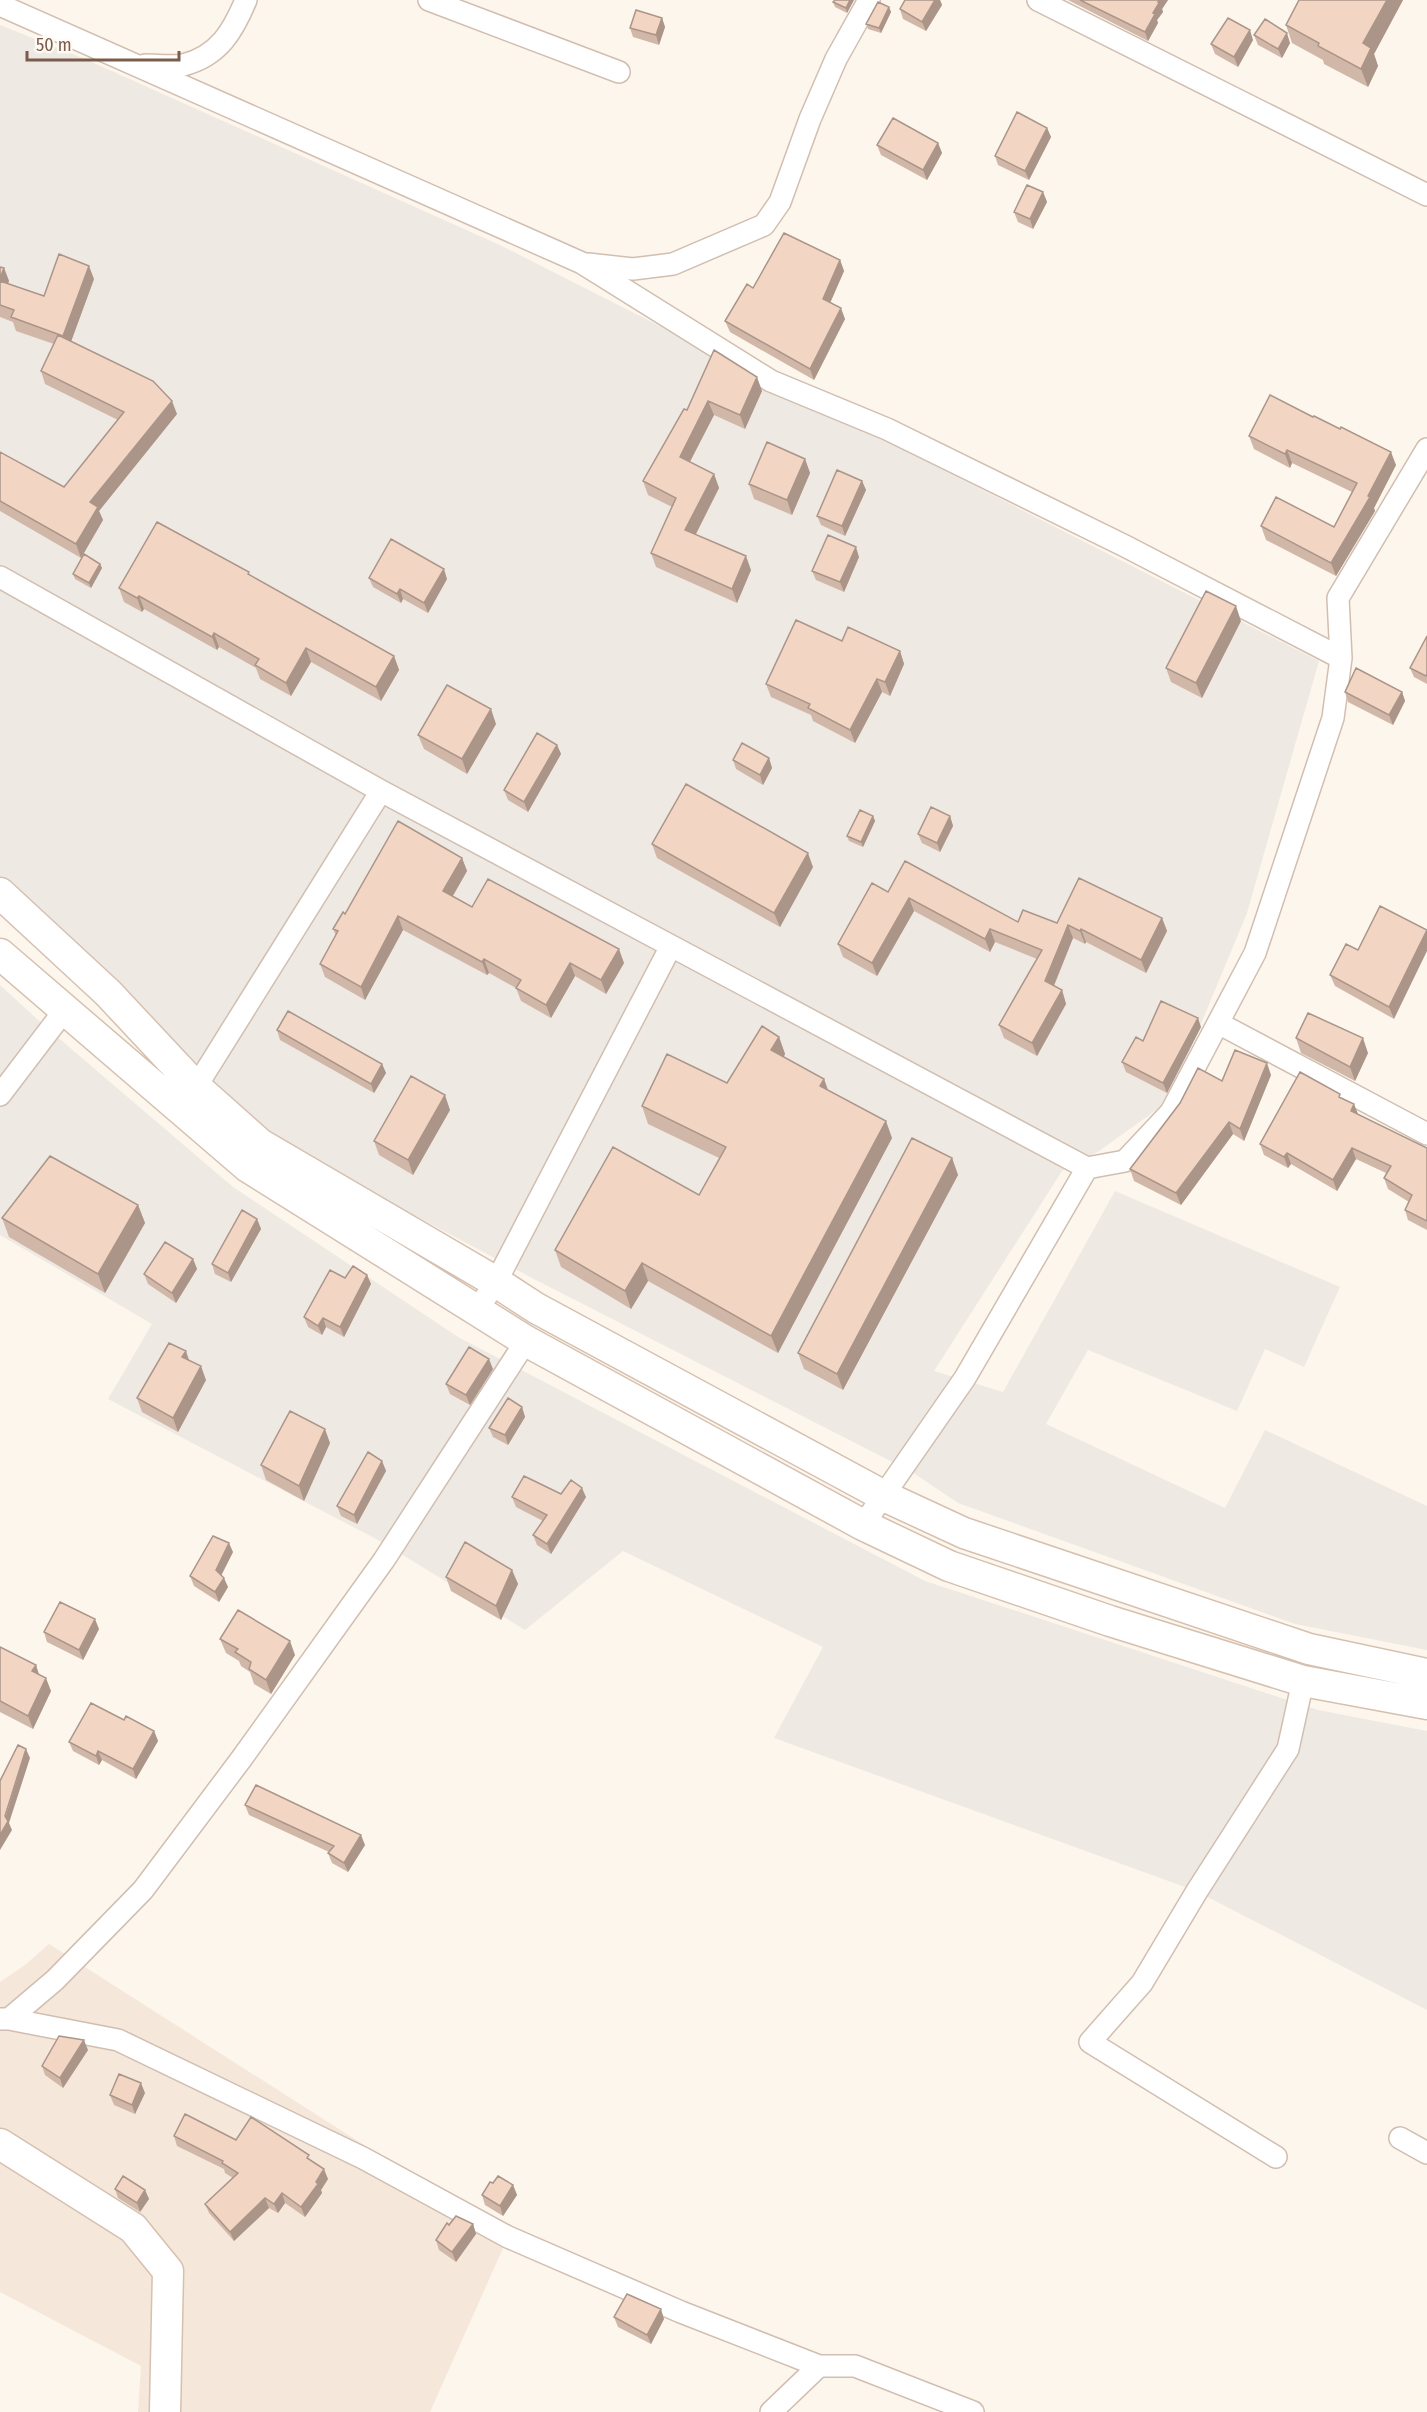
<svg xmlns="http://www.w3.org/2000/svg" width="1427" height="2412" font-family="'Fira Sans Condensed',sans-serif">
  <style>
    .residential { fill: #f5e8da }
    .industrial { fill: #efe9e4 }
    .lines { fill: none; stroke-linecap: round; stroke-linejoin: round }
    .street-casing { stroke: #d1beb0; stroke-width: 24 }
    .secondary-casing { stroke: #d6c0b0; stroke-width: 33 }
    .street { stroke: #fff; stroke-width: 21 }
    .secondary { stroke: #fff; stroke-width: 30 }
    .wall { fill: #d1b7a8 }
    .shaded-wall { fill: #aa9588 }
    .building { fill: #f3d5c3; stroke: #aa9588; stroke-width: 1.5 }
  </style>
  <rect width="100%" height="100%" fill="#fdf6ec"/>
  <path class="residential" d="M49 1944 508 2237 430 2412H138L141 2366 0 2292V1982L25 1965Z"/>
  <path class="industrial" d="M0 25 85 59 502 246 1319 661 1247 913 1169 1101 1099 1151 1062 1171 934 1371 1003 1392 1115 1191 1340 1287 1304 1367 1265 1349 1237 1411 1088 1350 1046 1424 1225 1508 1265 1430 1427 1506V1650L1295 1624 958 1503 912 1472 532 1278 269 1138 0 907Z
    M0 985 48 1029 233 1187 458 1337 925 1581 1318 1710 1427 1731V2010L1196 1891 774 1738 823 1647 623 1551 525 1630 380 1541 108 1399 152 1324 0 1235Z"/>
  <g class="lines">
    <g class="street-casing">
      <path id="street" d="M429 0 619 72
        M1038 0 1427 195
        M0 5 582 263 771 381 887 429 1125 546 1341 658
        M145 65C157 65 172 67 183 65 219 56 233 31 246 0
        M588 264 633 269 673 264 764 225 780 202 810 119 836 59 869 0
        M0 577 381 791 1087 1168 1125 1161 1171 1112 1255 953 1333 718 1341 658 1338 598 1427 449
        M1218 1023 1427 1134
        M0 1095 64 1011
        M192 1099 196 1087 381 791
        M477 1310 496 1282 671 946
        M863 1525 965 1378 1087 1168
        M1 2019H9L55 1980 143 1890 242 1758 384 1560 526 1341
        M9 2019 118 2040 363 2158 508 2237 681 2312 819 2366
        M1400 2138 1427 2153
        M1276 2157 1090 2042 1142 1983 1197 1891 1288 1749 1303 1681
        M771 2412 819 2366H855L973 2412"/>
    </g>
    <g class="secondary-casing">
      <path id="secondary" d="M0 893 108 993 196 1087 260 1144 496 1282 536 1308 884 1496 964 1533 1309 1649 1427 1674
        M0 954 248 1167 526 1341 863 1525 949 1566 1110 1621 1303 1681 1427 1704
        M0 2144 133 2228 168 2271 165 2412"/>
    </g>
    <use href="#street" class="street"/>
    <use href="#secondary" class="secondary"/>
  </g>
  <path class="wall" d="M854 0 847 13 835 7 833 2Z
    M905 0H940L942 5 926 31 903 19 900 9Z
    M1068 0H1168L1162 9 1163 12 1157 20 1158 23 1148 41Z
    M1299 0H1403L1374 54 1378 66 1368 87 1324 64 1323 60 1292 43 1286 25Z
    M889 7 891 12 881 33 868 29 866 24Z
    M662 18 665 27 659 45 633 37 630 28Z
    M1254 35 1290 43 1282 58 1258 45Z
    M1253 40 1238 67 1215 54 1211 44Z
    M1047 128 1051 137 1029 180 998 165 995 156Z
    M938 143 942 153 927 180 881 155 877 145Z
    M1043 192 1047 202 1033 229 1018 222 1014 212Z
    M840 260 844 271 830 303 845 319 814 380 730 332 725 321 753 288Z
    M0 267 4 268 9 281 8 283 44 296 94 279 71 341 177 414 99 511 103 520 81 558 0 511V452L64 487 118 420 45 384 41 371 54 344 16 331 13 322 0 317Z
    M714 350 762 391 745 429 714 415 690 462 714 474 719 488 695 534 751 570 737 603 656 567 651 553 672 507 648 495 643 481 687 410Z
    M1249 436 1396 465 1374 508 1375 511 1336 576 1266 540 1261 526 1334 527 1352 492 1292 463 1290 468 1254 449Z
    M805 459 810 473 792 515 754 499 749 484Z
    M862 481 866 490 845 536 821 525 817 516Z
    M859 557 844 592 816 580 812 571Z
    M100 564 102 568 91 588 75 579 73 574Z
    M250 576 394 656 399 670 381 701 311 662 291 696 260 679 256 668 219 647 217 650 144 609 142 612 124 602 119 588Z
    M369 578 447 579 428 613 403 599 401 603 373 587Z
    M1241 621 1202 698 1171 682 1166 668Z
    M1427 636V684L1414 677 1410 668Z
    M842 641 900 651 904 664 890 696 882 692 855 743 813 721 811 715 771 697 766 684Z
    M1345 692H1402L1405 701 1393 725 1348 702Z
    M496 724 467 774 424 749 418 735Z
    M557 745 561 754 528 812 508 800 504 790Z
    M769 758 772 768 763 785 736 769 733 760Z
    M873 816 875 821 863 847 849 841 847 836Z
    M950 816 953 826 940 852 922 843 918 834Z
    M652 844 813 867 780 927 657 858Z
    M462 858 467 871 453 896 472 907 624 963 606 994 575 976 551 1018 521 1001 516 988 489 973 487 975 403 930 365 1000 325 977 320 964 336 936 333 929 345 914Z
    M888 892 1018 922 1057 923 1162 918 1167 931 1146 973 1086 942 1085 944 1073 938 1054 986 1062 990 1066 1004 1037 1056 1004 1038 999 1025 1037 959 995 942 990 952 914 911 877 976 843 957 838 944Z
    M1380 906 1394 1019 1335 986 1330 975 1358 950Z
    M1201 1027 1167 1093 1126 1072 1122 1062 1143 1041Z
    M277 1030 382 1064 386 1073 374 1093 280 1040Z
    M779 1037 785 1054 784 1057 824 1079 828 1090 892 1138 778 1353 648 1281 631 1309 561 1267 555 1250 699 1195 719 1158 648 1124 642 1106 727 1083Z
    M1296 1038 1368 1053 1355 1081 1301 1053Z
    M1271 1075 1244 1141 1233 1134 1181 1205 1134 1181 1130 1169 1222 1081Z
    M1342 1098 1358 1115 1427 1148V1230L1408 1220 1405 1210 1409 1202 1388 1189 1384 1178 1386 1173 1356 1159 1337 1191 1291 1164 1288 1168 1264 1155 1260 1144Z
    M450 1110 413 1175 379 1155 374 1141Z
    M952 1158 958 1175 843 1390 804 1369 798 1353Z
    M138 1205 145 1223 105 1293 9 1237 2 1218Z
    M257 1219 261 1229 231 1282 215 1274 212 1264Z
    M193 1259 197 1269 176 1303 148 1284 144 1274Z
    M367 1275 371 1284 344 1337 326 1327 322 1335 308 1327 304 1317 345 1278Z
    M189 1360 206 1380 178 1432 142 1412 137 1398Z
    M493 1369 470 1405 450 1394 446 1384Z
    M522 1407 525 1417 508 1445 493 1437 489 1428Z
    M330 1443 304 1501 266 1480 261 1465Z
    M382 1461 386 1471 357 1524 341 1516 337 1506Z
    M561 1494 586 1497 551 1554 537 1545 533 1535 543 1521 516 1507 512 1497Z
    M233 1552 221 1575 228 1587 219 1602 194 1586 190 1576Z
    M512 1570 518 1584 501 1620 451 1591 446 1577Z
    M99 1629 83 1660 47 1642 44 1632Z
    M220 1639 295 1655 271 1694 254 1684 250 1672 241 1666 239 1661 226 1653Z
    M0 1647 36 1665 39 1674 51 1691 33 1729 0 1712Z
    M124 1720 154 1731 158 1741 136 1779 102 1760 99 1765 73 1751 69 1742Z
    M245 1805 365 1845 348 1872 332 1863 328 1853 329 1852 249 1815Z
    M88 2050 63 2088 45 2075 42 2066Z
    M145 2093 135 2114 114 2105 110 2095Z
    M174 2136 236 2140 311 2160 328 2179 321 2190 322 2193 305 2217 285 2203 278 2213 269 2208 234 2241 209 2213 205 2204 233 2178 225 2173 224 2169 177 2146Z
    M493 2183 513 2185 517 2195 503 2216 485 2205 482 2195Z
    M115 2189 145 2190 149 2199 140 2212 118 2198Z
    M473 2224 476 2234 456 2262 439 2250 436 2240 449 2225Z
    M614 2317 664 2319 651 2344 618 2327Z"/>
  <path class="shaded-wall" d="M850 0H854L847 13 846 8Z
    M935 0H940L942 5 926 31 922 22Z
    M1159 0H1168L1162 9 1163 12 1157 20 1158 23 1148 41 1145 32Z
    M1387 0H1403L1374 54 1378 66 1368 87 1361 69 1363 43Z
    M889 7 891 12 881 33 879 28Z
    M662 18 665 27 659 45 656 35Z
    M1250 30 1253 40 1238 67 1234 57Z
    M1287 33 1290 43 1282 58 1278 49Z
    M1047 128 1051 137 1029 180 1025 171Z
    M938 143 942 153 927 180 923 170Z
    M1043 192 1047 202 1033 229 1030 219Z
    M840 260 844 271 827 310 823 299Z
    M89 266 94 279 68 350 63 336Z
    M4 268 9 281 4 294 0 283V278Z
    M841 308 845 319 814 380 810 369Z
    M757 377 762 391 745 429 740 415Z
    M172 401 177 414 99 511 103 520 81 558 76 544 90 502Z
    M708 401 714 415 685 471 680 457Z
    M1287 450 1292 463 1290 468 1285 454Z
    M1391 452 1396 465 1374 508 1375 511 1336 576 1331 563 1368 496Z
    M805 459 810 473 792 515 787 500Z
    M714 474 719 488 691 544 685 530Z
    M862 481 866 490 845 536 842 526Z
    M856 547 859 557 844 592 840 582Z
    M746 556 751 570 737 603 732 589Z
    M100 564 102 568 91 588 89 583Z
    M444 569 447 579 428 613 424 603Z
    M400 589 403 599 401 603 397 594Z
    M139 596 144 609 142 612 137 598Z
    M1236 606 1241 621 1202 698 1196 683Z
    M214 633 219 647 217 650 212 637Z
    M306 648 311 662 291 696 286 683Z
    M900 651 904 664 890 696 885 682Z
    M394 656 399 670 381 701 376 687Z
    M877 679 882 692 855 743 850 730Z
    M1402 692 1405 701 1393 725 1389 715Z
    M491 709 496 724 467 774 462 759Z
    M557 745 561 754 528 812 524 802Z
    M769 758 772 768 763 785 760 775Z
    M873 816 875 821 863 847 861 842Z
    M950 816 953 826 940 852 937 843Z
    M808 853 813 867 780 927 774 913Z
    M462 858 467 871 448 904 443 891Z
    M909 898 914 911 877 976 872 963Z
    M398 916 403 930 365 1000 361 987Z
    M1162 918 1167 931 1146 973 1141 960Z
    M1068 925 1073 938 1050 995 1045 981Z
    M990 929 995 942 990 952 985 939Z
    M1081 929 1086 942 1085 944 1080 931Z
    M1427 930V951L1394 1019 1389 1007Z
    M619 949 624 963 606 994 601 980Z
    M484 959 489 973 487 975 482 962Z
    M570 963 575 976 551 1018 546 1005Z
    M1062 990 1066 1004 1037 1056 1032 1043Z
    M1198 1018 1201 1027 1167 1093 1163 1083Z
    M779 1037 785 1054 777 1067 771 1050Z
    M1363 1038 1368 1053 1355 1081 1350 1067Z
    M1267 1063 1271 1075 1244 1141 1240 1129Z
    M382 1064 386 1073 374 1093 371 1084Z
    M824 1079 830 1096 820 1086Z
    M445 1095 450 1110 413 1175 408 1160Z
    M1354 1104 1358 1114 1351 1111Z
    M886 1121 892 1138 778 1353 771 1336Z
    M1229 1122 1233 1134 1181 1205 1176 1193Z
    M1352 1148 1356 1159 1337 1191 1333 1180Z
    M1287 1153 1291 1164 1288 1168 1284 1157Z
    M952 1158 958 1175 843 1390 837 1374Z
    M138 1205 145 1223 105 1293 98 1274Z
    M257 1219 261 1229 231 1282 228 1273Z
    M193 1259 197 1269 176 1303 172 1293Z
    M642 1263 648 1281 631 1309 625 1291Z
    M367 1275 371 1284 344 1337 340 1327Z
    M323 1318 326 1327 322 1335 318 1326Z
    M186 1351 191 1366 182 1357Z
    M489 1359 493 1369 470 1405 466 1395Z
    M201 1366 206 1380 178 1432 173 1418Z
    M522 1407 525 1417 508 1445 505 1435Z
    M325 1429 330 1443 304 1501 299 1486Z
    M382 1461 386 1471 357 1524 354 1515Z
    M582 1488 586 1497 551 1554 547 1544Z
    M229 1543 233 1552 219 1580 216 1570Z
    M512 1570 518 1584 501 1620 496 1606Z
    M224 1578 228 1587 219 1602 215 1592Z
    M95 1619 99 1629 83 1660 79 1650Z
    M290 1641 295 1655 271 1694 266 1680Z
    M36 1665 40 1679 32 1671Z
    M46 1678 51 1691 33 1729 28 1716Z
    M154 1731 158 1741 136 1779 133 1769Z
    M26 1749 30 1758 9 1823 12 1830 0 1850V1835Z
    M98 1751 102 1760 99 1765 96 1756Z
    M361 1835 365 1845 348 1872 344 1863Z
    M84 2040 88 2050 63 2088 60 2078Z
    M141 2083 145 2093 135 2114 132 2105Z
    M324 2169 328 2179 321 2190 322 2193 305 2217 301 2207Z
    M513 2185 517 2195 503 2216 500 2206Z
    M145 2190 149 2199 140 2212 137 2203Z
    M282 2193 285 2203 278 2213 274 2204Z
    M265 2198 269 2208 234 2241 230 2232Z
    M473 2224 476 2234 456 2262 452 2252Z
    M661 2309 664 2319 651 2344 647 2335Z"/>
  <path class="building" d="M835 0H850L846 8 833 2Z
    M905 0H935L922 22 900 9Z
    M1080 0H1159L1158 2 1159 3 1153 13 1155 14 1145 32Z
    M1299 0H1387L1363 43 1371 48 1361 69 1318 46 1319 43 1286 25Z
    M878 2 889 7 879 28 866 24Z
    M636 10 662 18 656 35 630 28Z
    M1228 18 1250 30 1234 57 1211 44Z
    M1265 19 1287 33 1278 49 1254 35Z
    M1017 112 1047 128 1025 171 995 156Z
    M893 118 938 143 923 170 877 145Z
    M1027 185 1043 192 1030 219 1014 212Z
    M784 233 840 260 823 299 841 308 810 369 725 321 747 284 753 288Z
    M59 254 89 266 63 336 11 317 14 310 0 305V281L44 296Z
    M0 267 4 268 0 278Z
    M58 335 153 381 172 401 90 502 98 507 76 544 0 501V452L64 487 124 412 41 371Z
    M714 350 757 377 740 415 708 401 680 457 714 474 685 530 746 556 732 589 651 553 676 498 643 481 684 409 687 410Z
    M1270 395 1313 417 1314 416 1340 429 1341 427 1391 452 1368 496 1370 497 1331 563 1261 526 1276 497 1334 527 1357 483 1287 450 1285 454 1249 436Z
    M767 442 805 459 787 500 749 484Z
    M837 470 862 481 842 526 817 516Z
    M157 522 249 572 248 574 394 656 376 687 306 648 286 683 255 665 259 659 214 633 212 637 139 596 137 598 119 588Z
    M828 535 856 547 840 582 812 571Z
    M391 539 444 569 424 603 400 589 397 594 369 578Z
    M84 554 100 564 89 583 73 574Z
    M1206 591 1236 606 1196 683 1166 668Z
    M796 620 842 641 848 627 900 651 885 682 877 679 850 730 808 708 810 704 766 684Z
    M1427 636V674L1426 676 1410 668Z
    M1356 668 1402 692 1389 715 1345 692Z
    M447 685 491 709 462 759 418 735Z
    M537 733 557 745 524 802 504 790Z
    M742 743 769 758 760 775 733 760Z
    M686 784 808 853 774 913 652 844Z
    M931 807 950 816 937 843 918 834Z
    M860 810 873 816 861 842 847 836Z
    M398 821 462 858 443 891 472 907 488 879 619 949 601 980 570 963 546 1005 516 988 521 980 484 959 482 962 398 916 361 987 320 964 338 931 333 929 343 912 345 914Z
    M905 861 1018 922 1023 910 1057 923 1079 878 1162 918 1141 960 1081 929 1080 931 1068 925 1045 981 1062 990 1032 1043 999 1025 1042 950 990 929 985 939 909 898 872 963 838 944 872 883 888 892Z
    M1380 906 1427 930 1389 1007 1330 975 1346 944 1358 950Z
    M1161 1001 1198 1018 1163 1083 1122 1062 1136 1037 1143 1041Z
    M288 1011 382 1064 371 1084 277 1030Z
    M1308 1013 1363 1038 1350 1067 1296 1038Z
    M762 1026 779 1037 771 1050 824 1079 820 1086 886 1121 771 1336 642 1263 625 1291 555 1250 613 1147 699 1195 726 1147 642 1106 667 1054 727 1083Z
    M1235 1050 1267 1063 1240 1129 1229 1122 1176 1193 1130 1169 1180 1103 1198 1068 1222 1081Z
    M1300 1072 1340 1094 1339 1097 1354 1104 1351 1111 1427 1148V1221L1405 1210 1412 1195 1384 1178 1391 1166 1352 1148 1333 1180 1287 1153 1284 1157 1260 1144Z
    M411 1076 445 1095 408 1160 374 1141Z
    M912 1138 952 1158 837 1374 798 1353Z
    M50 1156 138 1205 98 1274 2 1218Z
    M242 1210 257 1219 228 1273 212 1264Z
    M165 1242 193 1259 172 1293 144 1274Z
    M353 1266 367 1275 340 1327 323 1318 318 1326 304 1317 330 1270 345 1278Z
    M169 1343 186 1351 182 1357 201 1366 173 1418 137 1398Z
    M469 1347 489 1359 466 1395 446 1384Z
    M508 1398 522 1407 505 1435 489 1428Z
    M290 1411 325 1429 299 1486 261 1465Z
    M368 1452 382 1461 354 1515 337 1506Z
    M524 1476 561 1494 571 1480 582 1488 547 1544 533 1535 547 1515 512 1497Z
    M213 1536 229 1543 216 1570 224 1578 215 1592 190 1576Z
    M465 1542 512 1570 496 1606 446 1577Z
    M60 1602 95 1619 79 1650 44 1632Z
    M238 1610 290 1641 266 1680 249 1669 251 1662 235 1652 238 1649 220 1639Z
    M0 1647 36 1665 32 1671 46 1678 28 1716 0 1701Z
    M91 1703 124 1720 126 1716 154 1731 133 1769 98 1751 96 1756 69 1742Z
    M18 1745 26 1749 5 1816 8 1821 0 1835V1781Z
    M256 1785 361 1835 344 1863 328 1853 334 1846 245 1805Z
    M59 2036 84 2040 60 2078 42 2066Z
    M119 2074 141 2083 132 2105 110 2095Z
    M185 2114 236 2140 251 2117 309 2155 307 2158 324 2169 316 2182 318 2184 301 2207 282 2193 274 2204 265 2198 230 2232 205 2204 238 2173 222 2163 223 2161 174 2136Z
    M123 2176 145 2190 137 2203 115 2189Z
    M498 2176 513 2185 500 2206 482 2195 490 2182 493 2183Z
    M456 2216 473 2224 452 2252 436 2240 447 2223 449 2225Z
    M627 2294 661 2309 647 2335 614 2317Z"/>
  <path d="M27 51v9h152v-9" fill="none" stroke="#7a5c4d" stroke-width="3"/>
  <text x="36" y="51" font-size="18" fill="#7a5c4d" stroke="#fffaf3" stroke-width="4.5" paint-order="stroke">50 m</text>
</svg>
